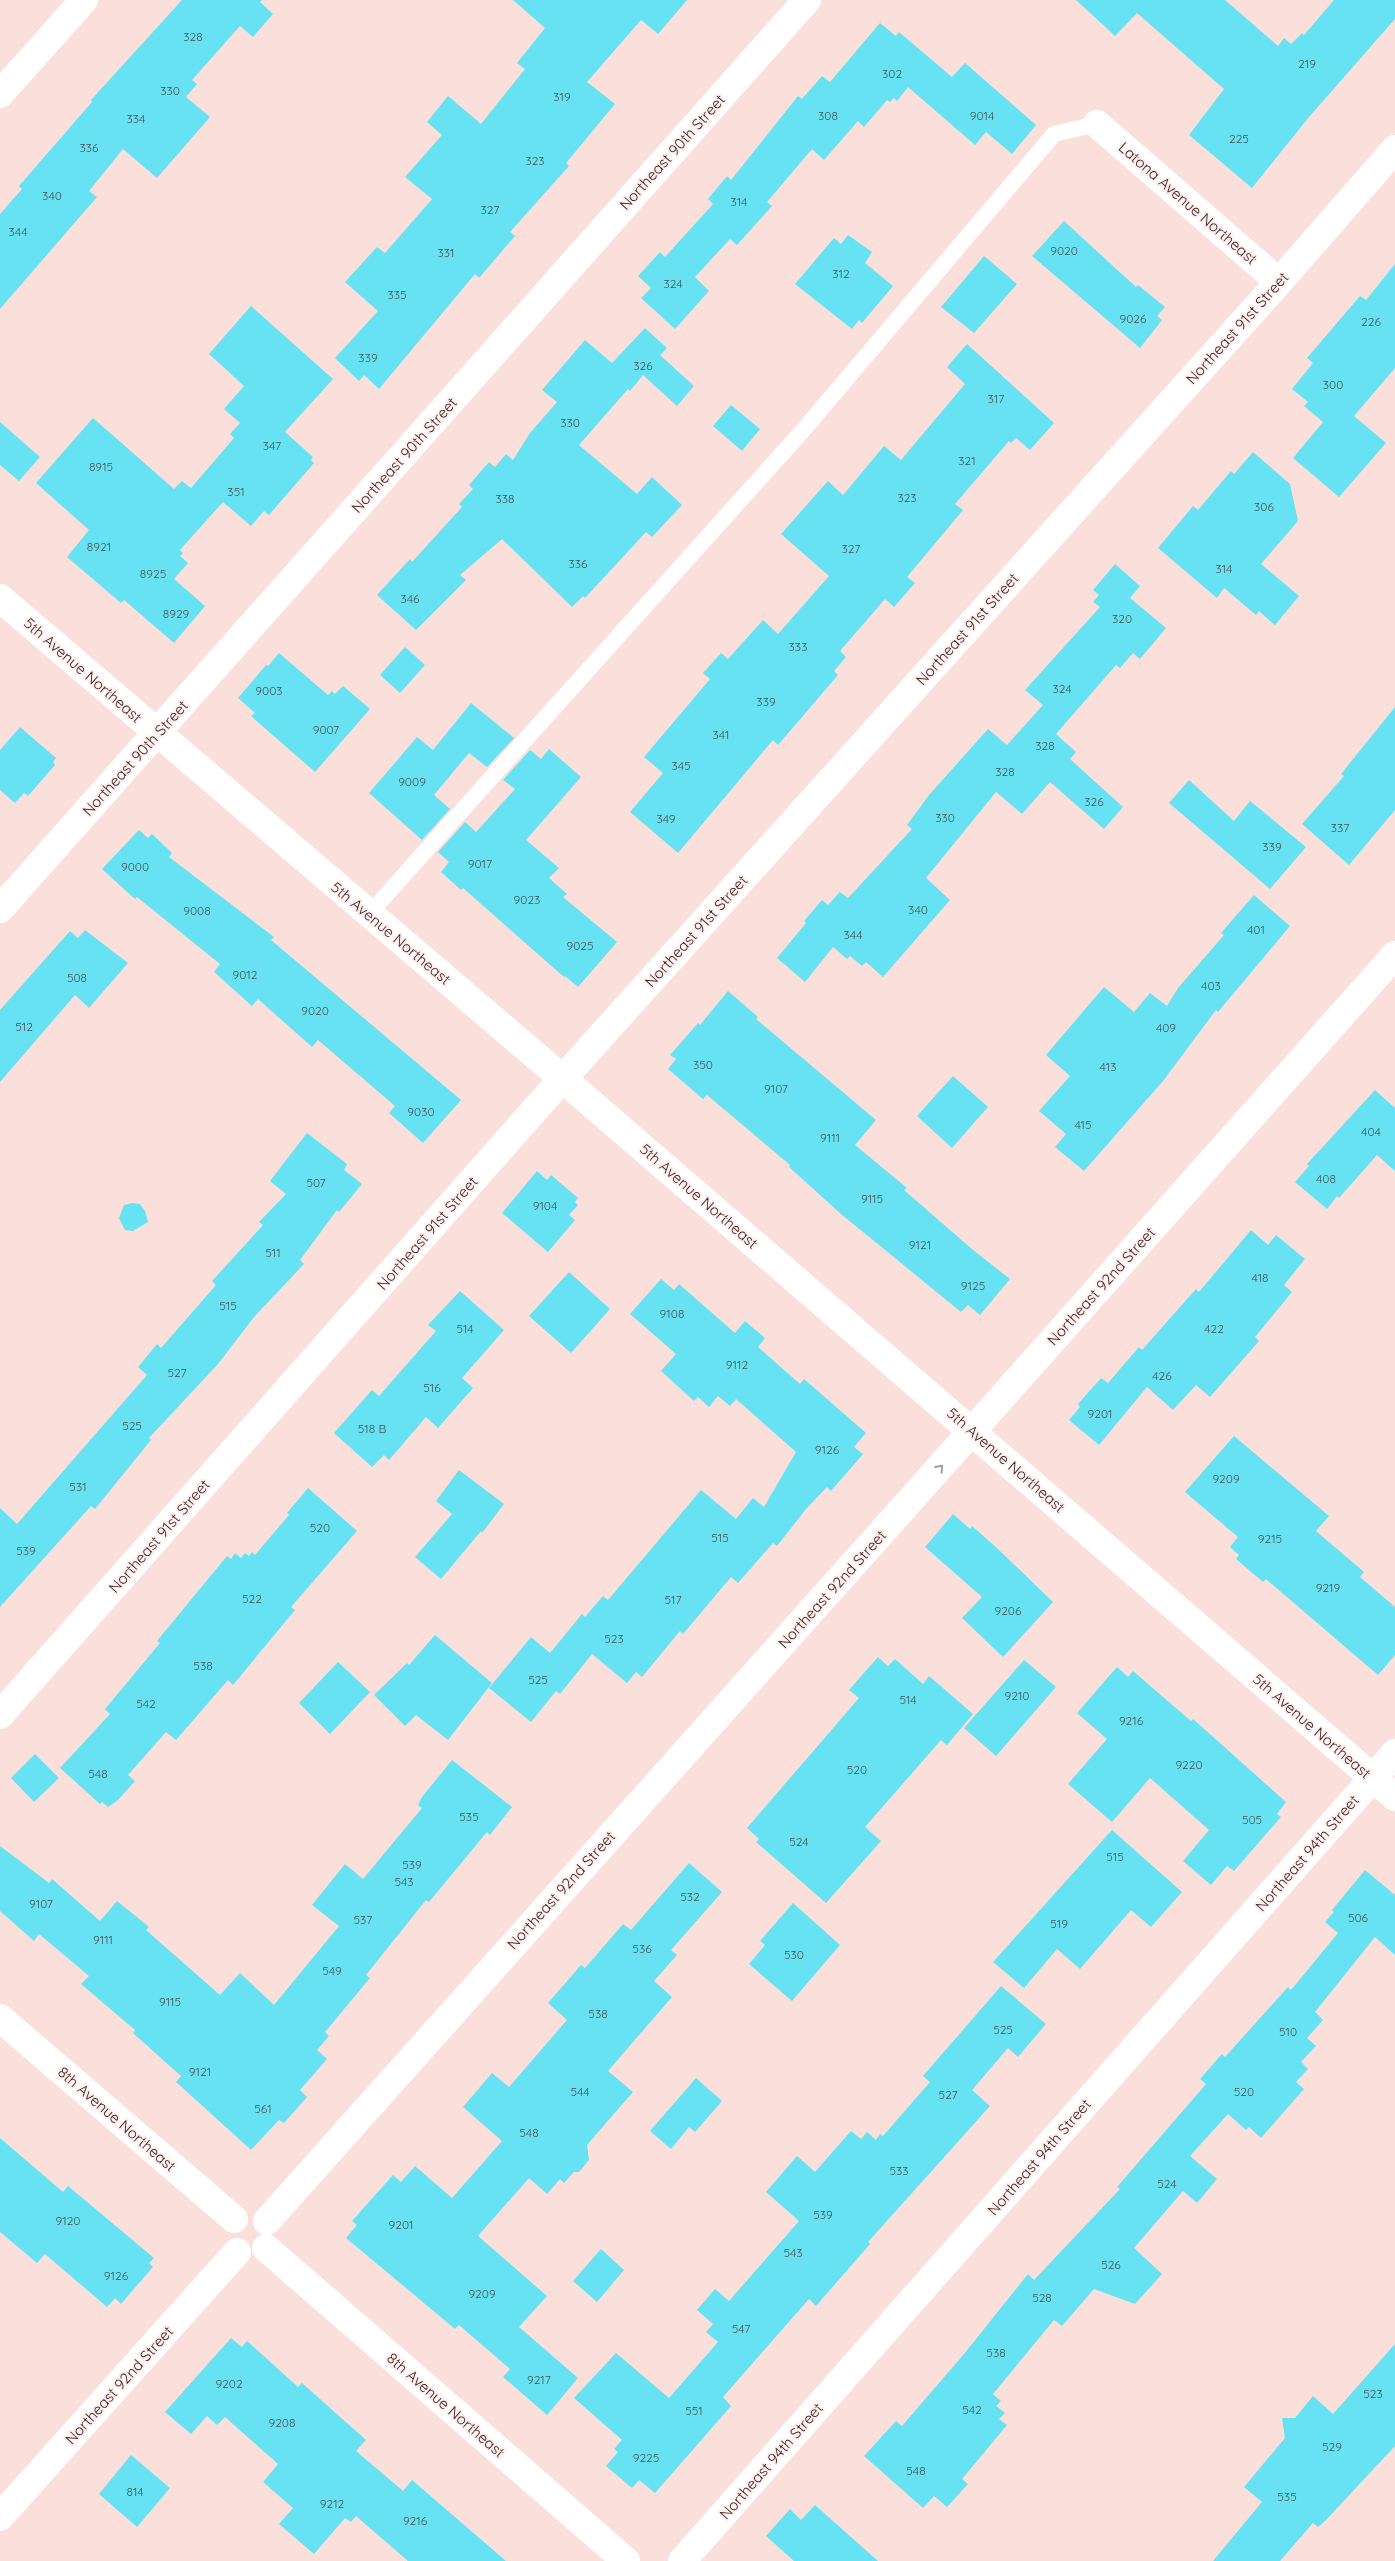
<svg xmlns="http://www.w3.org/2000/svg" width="1395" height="2561" font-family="Quicksand,sans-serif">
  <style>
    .building { fill: #67e2f3 }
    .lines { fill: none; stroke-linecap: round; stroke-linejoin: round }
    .lane { stroke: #fff; stroke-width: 16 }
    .street { stroke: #fff; stroke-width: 28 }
    .secondary { stroke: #fff; stroke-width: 28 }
    .oneway { stroke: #a79c9b }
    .labels { text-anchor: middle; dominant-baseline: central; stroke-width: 4; stroke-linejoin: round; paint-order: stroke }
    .number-label { font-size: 12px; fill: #475355 }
    .street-label { font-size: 15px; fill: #3c2320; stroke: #fef0ee }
  </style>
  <rect width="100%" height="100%" fill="#fbdfdb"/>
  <path class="building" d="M182 0H262L260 2 273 14 253 37 240 26 192 80 197 84 186 97 210 117 157 178 123 149 89 191 97 197 0 309V214L22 189 19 186 92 102 91 100Z
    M513 0H687L658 34 641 20 587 82 615 104 566 163 569 166 510 232 515 236 479 278 475 274 379 389 364 375 359 381 335 358 378 311 345 282 377 247 385 253 432 199 405 177 442 135 427 122 448 96 481 124 525 69 517 63 545 28Z
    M1076 0H1225L1278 46 1284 38 1291 44 1302 33 1304 35 1334 0H1395V19L1309 117 1252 188 1189 135 1224 89 1137 13 1115 36Z
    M880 23 896 36 899 32 952 77 965 63 1036 125 1012 154 986 132 975 145 908 87 897 101 894 98 890 102 887 100 864 127 858 121 824 160 812 149 767 202 772 206 737 245 730 239 695 277 709 291 675 329 641 298 651 288 638 276 660 252 665 257 713 204 708 199 727 176 731 180 798 96 802 99 822 76 830 82Z
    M1064 221 1136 287 1138 285 1165 307 1157 316 1162 320 1140 348 1032 256Z
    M848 235 872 252 865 263 893 286 862 323 859 320 852 329 795 284 834 238 841 244Z
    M984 256 1017 284 974 333 941 307Z
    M1395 264V368L1354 416 1386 443 1339 497 1293 458 1323 422 1304 406 1308 402 1292 389 1313 363 1307 358 1360 296 1366 300Z
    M251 306 333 379 285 432 313 457 311 460 314 463 269 515 264 511 251 526 223 502 180 550 183 553 180 556 188 563 174 579 205 606 174 643 124 600 121 603 67 557 89 530 36 483 93 418 174 489 182 481 191 488 234 438 230 434 240 423 224 409 244 386 209 354Z
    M645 328 667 348 660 355 694 386 677 406 643 375 630 391 628 389 579 445 637 494 652 477 682 505 652 537 646 532 585 598 583 596 572 607 502 539 460 575 466 580 416 630 377 595 410 559 412 562 462 507 459 504 473 489 469 485 489 462 495 467 506 454 513 460 530 433 557 402 542 390 585 340 612 363Z
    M967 344 1054 423 1030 450 1016 438 1011 443 1009 441 955 504 963 510 907 577 915 583 894 607 885 599 840 651 846 657 834 671 838 675 778 745 773 740 678 853 630 812 663 773 644 757 710 679 703 673 721 653 728 659 763 620 778 634 829 576 781 534 828 481 843 495 884 446 901 460 965 384 947 367Z
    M731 405 760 429 742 451 713 426Z
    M0 422 40 457 19 481 0 465Z
    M1253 452 1290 484 1298 521 1261 564 1299 596 1275 625 1259 611 1256 615 1224 588 1217 598 1158 548 1193 506 1198 510 1231 471 1234 474Z
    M1115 564 1140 586 1130 598 1166 628 1140 659 1133 653 1120 668 1116 665 1056 734 1076 752 1070 759 1123 807 1104 829 1050 782 1022 814 996 792 926 878 950 900 883 977 866 962 862 966 850 956 847 959 833 947 805 982 777 958 806 923 804 921 822 900 828 905 840 892 848 898 912 829 907 825 929 795 988 729 1007 745 1043 705 1025 690 1100 607 1093 602 1099 595 1093 590Z
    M405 647 425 665 400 693 380 675Z
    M279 653 328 695 332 691 335 694 343 686 370 709 315 772 251 716 255 713 238 698 266 665 268 666Z
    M471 703 514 738 487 767 469 753 434 795 450 809 422 840 369 793 417 737 433 750Z
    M1395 707V810L1349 865 1302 824 1344 776 1341 774Z
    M20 727 56 758 53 762 55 765 28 796 24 793 15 803 0 790V750Z
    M549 749 581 777 526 840 559 868 549 878 567 894 563 897 617 942 578 987 565 976 564 977 463 888 461 890 441 872 449 862 438 852 465 822 476 832 515 789 503 780 530 750 541 759Z
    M1189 780 1234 821 1250 801 1306 847 1270 889 1169 803Z
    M139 830 148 838 152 834 172 853 169 857 274 937 271 940 461 1100 423 1143 389 1113 395 1106 318 1040 312 1047 258 999 252 1006 214 972 220 964 137 897 135 899 102 869Z
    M1254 895 1290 926 1218 1012 1216 1010 1163 1081 1084 1171 1055 1147 1066 1134 1039 1111 1070 1076 1046 1055 1104 987 1134 1012 1150 993 1167 1006 1178 988 1224 935 1221 933Z
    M85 930 128 963 89 1008 75 995 0 1082V1010L70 931 78 938Z
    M728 991 758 1017 756 1019 876 1120 855 1145 907 1188 904 1190 973 1250 1010 1279 980 1315 968 1305 961 1312 841 1214 789 1167 790 1165 707 1095 703 1099 668 1069 676 1059 670 1055 698 1023 700 1025Z
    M953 1076 988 1107 952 1148 917 1116Z
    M1375 1090 1395 1108V1171L1377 1155 1339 1198 1337 1196 1327 1209 1295 1182 1309 1166 1307 1164Z
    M307 1133 347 1164 344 1170 362 1184 339 1212 337 1210 300 1260 304 1264 254 1317 218 1364 149 1438 151 1440 95 1509 91 1506 0 1607V1508L17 1524 147 1375 138 1367 157 1344 161 1348 216 1285 212 1281 263 1225 259 1222 286 1194 270 1181Z
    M537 1171 547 1180 551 1175 578 1198 575 1202 578 1205 569 1215 575 1220 548 1252 502 1213Z
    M132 1203 140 1204 145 1211 148 1222 133 1231 125 1230 119 1218 124 1205Z
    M1251 1230 1268 1245 1276 1235 1305 1259 1284 1285 1292 1292 1255 1337 1259 1341 1210 1397 1196 1385 1173 1410 1147 1387 1099 1445 1069 1420 1080 1407 1078 1404 1101 1378 1108 1383 1139 1347 1142 1350 1196 1289 1199 1292Z
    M569 1272 610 1309 571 1353 529 1316Z
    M661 1279 674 1290 679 1284 735 1333 745 1321 765 1338 758 1347 800 1384 804 1379 866 1433 854 1447 863 1454 831 1491 827 1487 806 1509 777 1546 773 1543 738 1583 731 1577 683 1634 680 1631 642 1677 636 1672 627 1683 592 1654 560 1694 556 1691 531 1722 489 1688 531 1637 550 1653 582 1614 585 1617 603 1596 608 1600 701 1490 736 1519 753 1498 764 1507 796 1452 736 1399 730 1406 718 1396 709 1407 698 1397 694 1401 661 1371 676 1354 630 1314Z
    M460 1291 504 1330 462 1378 473 1388 438 1428 426 1417 389 1460 384 1455 372 1467 334 1433 372 1390 379 1396 436 1331 428 1325Z
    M1234 1436 1329 1516 1316 1531 1364 1572 1360 1577 1395 1607V1655L1378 1675 1266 1579 1263 1582 1236 1559 1239 1555 1230 1547 1238 1537 1185 1492Z
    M459 1470 504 1504 482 1533 481 1531 441 1579 415 1557 452 1514 436 1501Z
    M308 1488 357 1531 291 1607 295 1610 233 1685 228 1680 176 1740 166 1732 128 1775 135 1781 117 1801 108 1807 102 1802 100 1804 60 1768 110 1714 105 1709 160 1643 157 1641 227 1556 231 1559 235 1553 241 1558 245 1553 249 1556 252 1552 255 1555 289 1515 287 1513Z
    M953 1514 970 1529 972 1526 998 1549 1053 1602 1003 1657 962 1618 982 1597 925 1547Z
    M435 1635 492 1683 448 1740 416 1715 405 1726 374 1695 407 1663 409 1665Z
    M878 1657 888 1666 895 1659 923 1684 929 1676 973 1714 947 1745 941 1740 865 1827 881 1841 826 1903 756 1842 759 1839 747 1828 859 1698 849 1690Z
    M1024 1660 1056 1687 996 1756 964 1728Z
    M338 1662 370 1692 330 1734 299 1703Z
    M1117 1667 1128 1677 1133 1671 1191 1721 1193 1719 1286 1802 1277 1814 1281 1817 1234 1871 1227 1866 1211 1885 1183 1861 1209 1830 1150 1778 1112 1822 1068 1784 1107 1739 1077 1713Z
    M35 1754 59 1778 34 1802 11 1778Z
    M452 1760 512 1807 490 1835 487 1832 429 1902 426 1900 366 1975 370 1978 325 2032 329 2036 317 2050 327 2059 300 2090 307 2097 284 2123 279 2120 251 2150 176 2082 181 2076 133 2033 135 2030 81 1984 89 1976 39 1934 34 1941 0 1911V1846L49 1883 52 1879 100 1921 117 1901 149 1927 146 1930 220 1995 240 1973 274 2005 339 1926 312 1905 345 1864 363 1879 422 1808 418 1805 422 1797Z
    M1112 1830 1182 1892 1151 1927 1131 1910 1080 1969 1057 1949 1024 1988 993 1962Z
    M689 1863 722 1892 671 1950 677 1955 654 1981 672 1997 608 2071 633 2092 587 2145 589 2160 579 2172H574L564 2183 560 2179 547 2194 529 2178 478 2236 547 2296 519 2327 578 2378 547 2415 503 2377 510 2369 459 2325 455 2329 346 2238 357 2225 352 2221 393 2175 401 2182 415 2166 452 2198 502 2141 463 2107 492 2073 509 2087 567 2020 548 2003 581 1965 585 1968 623 1924 631 1930Z
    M1365 1870 1395 1895V1955L1375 1937 1315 2012 1323 2020 1307 2038 1316 2046 1301 2062 1308 2069 1296 2082 1304 2089 1261 2138 1249 2127 1246 2130 1228 2114 1190 2156 1217 2179 1197 2203 1183 2191 1134 2248 1162 2274 1135 2304 1094 2289 1062 2326 1054 2320 993 2394 1001 2401 996 2406 1005 2413 999 2419 1007 2425 962 2479 968 2484 947 2507 934 2496 923 2508 864 2456 896 2421 902 2426 964 2354 1028 2274 1034 2280 1120 2189 1117 2187 1130 2172 1206 2084 1200 2079 1222 2054 1225 2057 1288 1987 1291 1990 1338 1933 1325 1922 1334 1912 1332 1910Z
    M793 1903 840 1945 792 2001 749 1964 765 1945 760 1941Z
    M1001 1986 1046 2024 1018 2057 1008 2048 972 2090 990 2106 868 2242 870 2244 816 2306 809 2299 723 2397 731 2406 655 2493 639 2480 632 2488 606 2466 618 2452 614 2449 622 2440 574 2398 616 2353 669 2398 718 2342 706 2332 713 2324 697 2310 715 2289 729 2301 799 2221 766 2192 797 2156 815 2172 851 2131 861 2139 867 2132 876 2140 880 2134 883 2136 930 2082 923 2076Z
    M696 2078 722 2101 695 2132 689 2127 671 2149 650 2131Z
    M0 2138 63 2192 68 2186 154 2258 149 2263 153 2267 121 2304 115 2298 107 2307 45 2254 37 2263 0 2232Z
    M601 2249 624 2270 597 2302 573 2281Z
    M231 2338 242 2347 247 2341 298 2387 302 2383 366 2440 356 2451 403 2491 412 2480 506 2561H408L356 2516 351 2522 345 2518 314 2554 279 2524 293 2508 263 2482 278 2464 225 2417 217 2425 207 2416 191 2434 165 2412Z
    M1395 2344V2446L1326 2520 1318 2527 1313 2523 1280 2561H1213L1262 2502 1244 2487 1285 2438 1282 2418H1295L1313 2396 1333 2414Z
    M131 2455 170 2488 137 2527 99 2494Z
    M815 2505 878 2561H794L766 2536 790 2509 801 2520Z"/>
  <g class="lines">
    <path class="lane" d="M369 914 805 428 1054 134 1097 124"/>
    <path class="street" d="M0 94 84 0
      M1097 124 1279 282
      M0 909 807 0
      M0 1715 539 1105 1279 282 1395 149
      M0 2018 234 2219
      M267 2221 972 1431
      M266 2248 626 2561
      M0 2517 237 2252
      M682 2561 1395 1753"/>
    <path class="secondary" d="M0 598 563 1079 1395 1797
      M972 1431 1395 955"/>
  </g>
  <defs><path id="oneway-chevron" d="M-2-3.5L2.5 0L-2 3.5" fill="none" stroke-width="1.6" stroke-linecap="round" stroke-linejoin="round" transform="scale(1.25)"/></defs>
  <use class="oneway" href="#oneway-chevron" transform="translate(940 1468) rotate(-48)"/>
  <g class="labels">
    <g class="number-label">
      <text x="193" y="36">328</text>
      <text x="1307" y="63">219</text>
      <text x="892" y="73">302</text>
      <text x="170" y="90">330</text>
      <text x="562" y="96">319</text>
      <text x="828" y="115">308</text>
      <text x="982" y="115">9014</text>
      <text x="136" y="118">334</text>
      <text x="1239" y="138">225</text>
      <text x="89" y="147">336</text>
      <text x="535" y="160">323</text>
      <text x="52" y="195">340</text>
      <text x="739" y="201">314</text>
      <text x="490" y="209">327</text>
      <text x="18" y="231">344</text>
      <text x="1064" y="250">9020</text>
      <text x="446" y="252">331</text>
      <text x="841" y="273">312</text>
      <text x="673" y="283">324</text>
      <text x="397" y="294">335</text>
      <text x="1133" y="318">9026</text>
      <text x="1371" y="321">226</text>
      <text x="368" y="357">339</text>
      <text x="643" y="365">326</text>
      <text x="1333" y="384">300</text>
      <text x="996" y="398">317</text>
      <text x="570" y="422">330</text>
      <text x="272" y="445">347</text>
      <text x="967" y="460">321</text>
      <text x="101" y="466">8915</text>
      <text x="236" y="491">351</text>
      <text x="907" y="497">323</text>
      <text x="505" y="498">338</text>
      <text x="1264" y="506">306</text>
      <text x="99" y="546">8921</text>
      <text x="851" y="548">327</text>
      <text x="578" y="563">336</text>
      <text x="1224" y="568">314</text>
      <text x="153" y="573">8925</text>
      <text x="410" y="598">346</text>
      <text x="176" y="613">8929</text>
      <text x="1122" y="618">320</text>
      <text x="798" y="646">333</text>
      <text x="1062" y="688">324</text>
      <text x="269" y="690">9003</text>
      <text x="766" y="701">339</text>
      <text x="326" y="729">9007</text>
      <text x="721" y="734">341</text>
      <text x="1045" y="745">328</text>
      <text x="681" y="765">345</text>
      <text x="1005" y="771">328</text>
      <text x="412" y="781">9009</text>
      <text x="1094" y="801">326</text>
      <text x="945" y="817">330</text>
      <text x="666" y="818">349</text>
      <text x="1340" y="827">337</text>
      <text x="1272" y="846">339</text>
      <text x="480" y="863">9017</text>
      <text x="135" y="866">9000</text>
      <text x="527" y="899">9023</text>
      <text x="918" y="909">340</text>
      <text x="197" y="910">9008</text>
      <text x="1256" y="929">401</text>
      <text x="853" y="934">344</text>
      <text x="580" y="945">9025</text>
      <text x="245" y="974">9012</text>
      <text x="77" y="977">508</text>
      <text x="1211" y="985">403</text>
      <text x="315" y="1010">9020</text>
      <text x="24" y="1026">512</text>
      <text x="1166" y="1027">409</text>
      <text x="703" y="1064">350</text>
      <text x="1108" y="1066">413</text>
      <text x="776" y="1088">9107</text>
      <text x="421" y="1111">9030</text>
      <text x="1083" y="1124">415</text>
      <text x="1371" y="1131">404</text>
      <text x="830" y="1137">9111</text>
      <text x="1326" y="1178">408</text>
      <text x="316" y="1182">507</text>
      <text x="872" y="1198">9115</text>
      <text x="545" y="1205">9104</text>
      <text x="920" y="1244">9121</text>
      <text x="273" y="1252">511</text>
      <text x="1260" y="1277">418</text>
      <text x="973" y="1285">9125</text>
      <text x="228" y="1305">515</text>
      <text x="672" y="1313">9108</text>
      <text x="465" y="1328">514</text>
      <text x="1214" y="1328">422</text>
      <text x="737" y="1364">9112</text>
      <text x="177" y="1372">527</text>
      <text x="1162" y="1375">426</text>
      <text x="432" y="1387">516</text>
      <text x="1100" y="1413">9201</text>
      <text x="132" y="1425">525</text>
      <text x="372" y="1428">518 B</text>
      <text x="827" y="1449">9126</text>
      <text x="1226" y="1478">9209</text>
      <text x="78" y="1486">531</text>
      <text x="320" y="1527">520</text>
      <text x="720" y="1537">515</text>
      <text x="1270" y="1538">9215</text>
      <text x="26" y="1550">539</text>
      <text x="1328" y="1587">9219</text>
      <text x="252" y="1598">522</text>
      <text x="673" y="1599">517</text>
      <text x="1008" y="1610">9206</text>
      <text x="614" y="1638">523</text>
      <text x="203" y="1665">538</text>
      <text x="538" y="1679">525</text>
      <text x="1017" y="1695">9210</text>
      <text x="908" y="1699">514</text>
      <text x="146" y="1703">542</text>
      <text x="1131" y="1720">9216</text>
      <text x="1189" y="1764">9220</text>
      <text x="857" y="1769">520</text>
      <text x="98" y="1773">548</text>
      <text x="469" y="1816">535</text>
      <text x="1252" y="1819">505</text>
      <text x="799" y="1841">524</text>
      <text x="1115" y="1856">515</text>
      <text x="412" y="1864">539</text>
      <text x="404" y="1881">543</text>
      <text x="690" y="1896">532</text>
      <text x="41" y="1903">9107</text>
      <text x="1358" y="1917">506</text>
      <text x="363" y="1919">537</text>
      <text x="1059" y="1923">519</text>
      <text x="103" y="1939">9111</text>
      <text x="642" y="1948">536</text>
      <text x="794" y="1954">530</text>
      <text x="332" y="1970">549</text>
      <text x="170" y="2001">9115</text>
      <text x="598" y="2013">538</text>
      <text x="1003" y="2029">525</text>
      <text x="1288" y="2031">510</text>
      <text x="200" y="2071">9121</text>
      <text x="580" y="2091">544</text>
      <text x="1244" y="2091">520</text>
      <text x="948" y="2094">527</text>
      <text x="263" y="2108">561</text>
      <text x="529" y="2132">548</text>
      <text x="899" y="2170">533</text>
      <text x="1167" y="2183">524</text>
      <text x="823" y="2214">539</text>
      <text x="68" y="2220">9120</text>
      <text x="401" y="2224">9201</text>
      <text x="793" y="2252">543</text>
      <text x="1111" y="2264">526</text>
      <text x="116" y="2275">9126</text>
      <text x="482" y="2293">9209</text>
      <text x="1042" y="2297">528</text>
      <text x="741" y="2328">547</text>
      <text x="996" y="2352">538</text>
      <text x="539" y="2379">9217</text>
      <text x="229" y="2383">9202</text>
      <text x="1373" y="2393">523</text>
      <text x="972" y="2409">542</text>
      <text x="694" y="2410">551</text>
      <text x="282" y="2422">9208</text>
      <text x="1332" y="2446">529</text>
      <text x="646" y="2457">9225</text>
      <text x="916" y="2470">548</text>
      <text x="135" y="2491">814</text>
      <text x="1287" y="2496">535</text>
      <text x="332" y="2503">9212</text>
      <text x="415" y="2520">9216</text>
    </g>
    <g class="street-label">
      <text transform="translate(672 152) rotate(-48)">Northeast 90th Street</text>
      <text transform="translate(1188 203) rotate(41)">Latona Avenue Northeast</text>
      <text transform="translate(1237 328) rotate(-48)">Northeast 91st Street</text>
      <text transform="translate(404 455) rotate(-48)">Northeast 90th Street</text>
      <text transform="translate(967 629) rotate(-48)">Northeast 91st Street</text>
      <text transform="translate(83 670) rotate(41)">5th Avenue Northeast</text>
      <text transform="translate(135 758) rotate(-48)">Northeast 90th Street</text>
      <text transform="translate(696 931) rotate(-48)">Northeast 91st Street</text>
      <text transform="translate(391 933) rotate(40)">5th Avenue Northeast</text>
      <text transform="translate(699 1196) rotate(41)">5th Avenue Northeast</text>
      <text transform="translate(427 1233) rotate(-49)">Northeast 91st Street</text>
      <text transform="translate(1101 1286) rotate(-48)">Northeast 92nd Street</text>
      <text transform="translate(1006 1460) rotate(41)">5th Avenue Northeast</text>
      <text transform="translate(159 1536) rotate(-49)">Northeast 91st Street</text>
      <text transform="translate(832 1589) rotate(-48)">Northeast 92nd Street</text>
      <text transform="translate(1312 1726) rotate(41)">5th Avenue Northeast</text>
      <text transform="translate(1307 1853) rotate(-49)">Northeast 94th Street</text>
      <text transform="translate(561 1890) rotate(-48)">Northeast 92nd Street</text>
      <text transform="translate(117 2119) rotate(41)">8th Avenue Northeast</text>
      <text transform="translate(1039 2157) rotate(-49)">Northeast 94th Street</text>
      <text transform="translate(119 2385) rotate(-48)">Northeast 92nd Street</text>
      <text transform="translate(446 2405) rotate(41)">8th Avenue Northeast</text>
      <text transform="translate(771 2461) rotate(-49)">Northeast 94th Street</text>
    </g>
  </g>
</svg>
